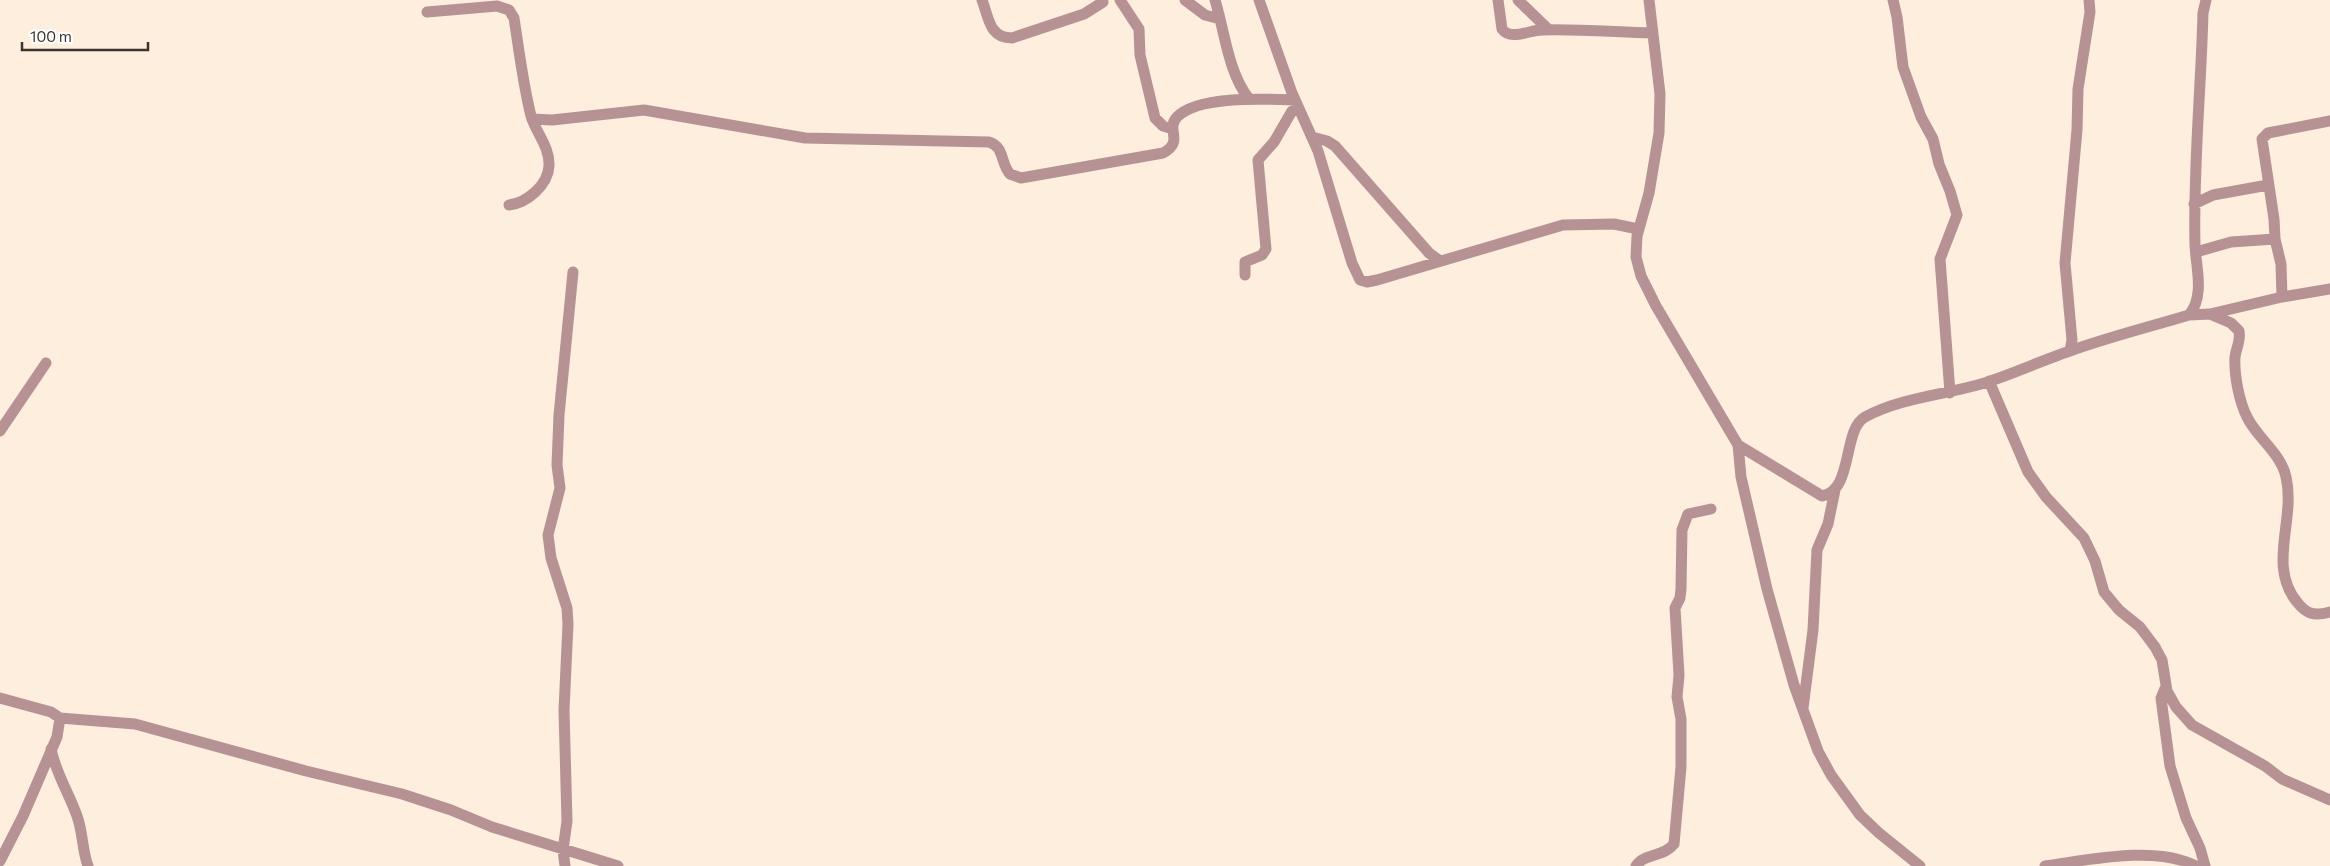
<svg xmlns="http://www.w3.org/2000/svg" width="2330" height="866" font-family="Commissioner,sans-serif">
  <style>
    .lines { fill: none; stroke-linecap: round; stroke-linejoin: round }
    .minor { stroke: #b79294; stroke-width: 11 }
  </style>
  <rect width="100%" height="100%" fill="#fdeede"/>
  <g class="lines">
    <path class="minor" d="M982 0C989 18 989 38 1012 38L1084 14 1103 2
      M1120 0 1139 29 1140 55 1155 118 1163 126 1173 129
      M1185 0 1205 15 1220 19
      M1215 0C1225 33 1228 72 1249 99
      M1259 0 1292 93 1318 151 1352 263 1360 280 1367 282 1377 280 1563 225 1614 224 1638 229
      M1498 0 1502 29C1511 41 1529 30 1542 30 1579 29 1615 32 1652 33
      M1518 0 1549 30
      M1649 0 1660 94 1659 133 1649 193 1637 236 1636 257 1641 276 1656 306 1738 445 1741 477 1767 589 1794 685 1818 751 1831 775 1860 815 1879 833 1920 866
      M1893 0 1897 17 1903 67 1921 117 1933 139 1939 164 1950 191 1957 215 1940 259 1950 393
      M427 12 497 6 509 10 514 18C519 50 523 84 531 116 536 133 550 147 549 166 548 185 527 203 509 205
      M532 119 552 120 644 110 805 138 989 142C1005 147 1000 163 1010 174L1021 178 1163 153C1185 141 1165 130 1177 117 1198 95 1267 99 1295 100
      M1312 137 1327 141 1335 146 1429 253 1440 261
      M2194 204 2213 195 2268 185
      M2196 252 2231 242 2275 239
      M1245 275V262L1262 255 1266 249 1258 160 1274 142 1292 111
      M2282 297 2281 264 2275 239 2274 219 2262 139 2268 133 2330 121
      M2210 314 2231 323 2239 331C2241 340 2236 349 2235 357 2234 375 2239 401 2247 417 2257 438 2281 453 2286 477 2296 520 2267 565 2297 602 2307 615 2315 616 2330 612
      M2189 315C2205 296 2196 268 2195 245 2193 168 2201 91 2203 13L2206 0
      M2070 351 2072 340 2065 263 2077 130 2078 89 2090 12 2089 0
      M1989 381 2028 472 2046 497 2084 538 2095 561 2104 592 2119 610 2140 627 2155 647 2162 660 2167 691 2176 707 2192 725 2265 766 2282 779 2330 800
      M0 431 46 363
      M1738 445 1822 496C1854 490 1842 430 1865 417 1900 398 1943 395 1981 384 2011 375 2040 361 2070 351 2109 337 2149 327 2189 315L2210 314 2282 297 2330 289
      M2166 686 2161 698 2170 766 2186 818 2200 848 2205 866
      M0 698 51 712 60 718 57 737 23 816 0 861
      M1803 708 1813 630 1817 550 1828 524 1835 490
      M60 718 135 724 306 771 402 794 451 810 492 827 618 866
      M51 749C56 774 69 793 77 816 83 832 82 850 88 866
      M565 866 563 850 567 821 564 710 568 624 567 608 551 558 548 535 560 488 557 465 559 415 573 272
      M1636 866C1644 853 1664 857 1674 844L1681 767V719L1677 697 1679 675 1675 608 1680 598 1681 589 1682 530 1688 514 1711 509
      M2045 866C2089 860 2155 845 2196 866"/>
  </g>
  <path d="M22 42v8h126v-8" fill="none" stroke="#3b332c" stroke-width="2.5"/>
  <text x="30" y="42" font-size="15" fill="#3b332c" stroke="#ffffff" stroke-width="4" paint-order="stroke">100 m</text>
</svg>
